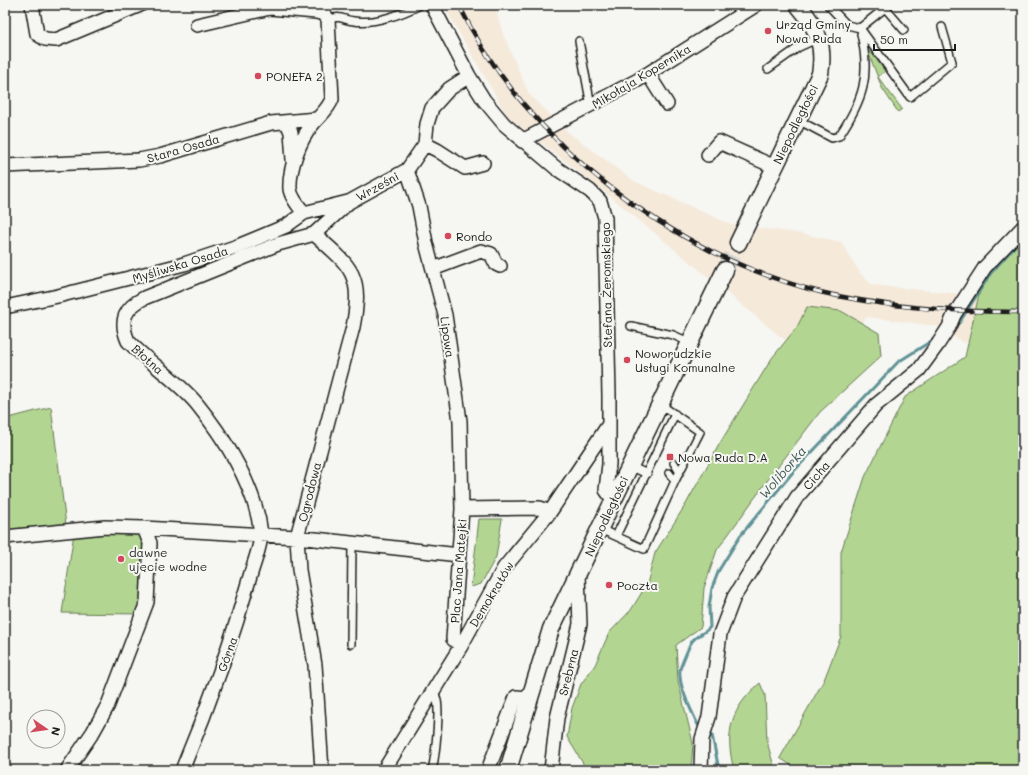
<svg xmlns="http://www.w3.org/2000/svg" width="1028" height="775" font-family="Mali,sans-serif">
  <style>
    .built { fill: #f5e9da }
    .green { fill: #b2d691; stroke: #677956 }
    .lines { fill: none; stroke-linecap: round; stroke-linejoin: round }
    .stream { stroke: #619295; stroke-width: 3 }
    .tertiary-tunnel { stroke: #d5d5d2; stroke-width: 16; stroke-dasharray: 16 8; stroke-linecap: butt }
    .service-casing { stroke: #1c1c1c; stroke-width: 10 }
    .minor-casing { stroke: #1c1c1c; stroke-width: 16 }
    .tertiary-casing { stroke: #1c1c1c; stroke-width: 19 }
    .service { stroke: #f6f6f2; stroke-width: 7 }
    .minor { stroke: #f6f6f2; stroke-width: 13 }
    .tertiary { stroke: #f6f6f2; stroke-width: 16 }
    .rail-casing { stroke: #1c1c1c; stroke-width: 4.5 }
    .rail { stroke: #f6f6f2; stroke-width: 3; stroke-dasharray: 9; stroke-linecap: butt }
    .poi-dot { fill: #d1495b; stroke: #f6f6f2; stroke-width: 1.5 }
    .labels { text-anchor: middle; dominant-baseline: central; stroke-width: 4; stroke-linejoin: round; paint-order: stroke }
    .poi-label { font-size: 12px; fill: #1c1c1c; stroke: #f6f6f2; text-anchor: start }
    .street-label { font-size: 12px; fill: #1c1c1c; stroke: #f6f6f2 }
    .water-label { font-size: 13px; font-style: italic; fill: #3e5758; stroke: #f6f6f2 }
  </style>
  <rect width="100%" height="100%" fill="#f6f6f2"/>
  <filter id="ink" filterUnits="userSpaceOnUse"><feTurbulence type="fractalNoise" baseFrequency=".025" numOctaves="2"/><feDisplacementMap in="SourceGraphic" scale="8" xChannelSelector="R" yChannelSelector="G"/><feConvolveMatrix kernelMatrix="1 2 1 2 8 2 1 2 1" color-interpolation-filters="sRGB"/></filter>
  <g filter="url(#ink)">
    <path class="built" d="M443 5H495L502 32 529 94 569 133 634 181 732 225 798 233 841 242 860 273 872 285 992 297 982 335 964 343 937 326 867 317 833 351 782 338 617 202 508 117Z"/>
    <path class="green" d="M870 51 885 71 878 77 902 109 898 112 882 88 868 52Z
      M1023 227V770H798L780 758 824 680 841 636V552L865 477 905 397 965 357 985 267Z
      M807 307 841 311 879 333 881 356 820 412 767 481 717 550 704 588 701 627 676 645 678 681 693 743 691 770H587L567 737 572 708 581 684 595 665 609 633 631 610 647 584 655 553 686 504 720 443 772 358 797 327Z
      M51 407 66 525 5 532V419Z
      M479 519H502L496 557 481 584 471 587Z
      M143 531 147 543 141 614 62 613 74 533Z
      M760 683 765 695 767 742 775 770H734C724 732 731 708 760 683Z"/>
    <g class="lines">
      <path class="stream" d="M954 326 959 323 991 273 1023 237
        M702 728 698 725C691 709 678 687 680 669 681 666 689 646 691 643 695 635 705 634 710 627L709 607 712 588 719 570 740 536 793 472 898 362 936 338
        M708 732 712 735 719 770"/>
      <path class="tertiary-tunnel" d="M725 270 738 243"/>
      <g class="service-casing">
        <path id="service" d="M828 5 847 25 860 28 885 8 904 30
          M328 19C343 15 342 20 354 21 375 24 402 14 420 5
          M860 28 910 97 952 62 942 27
          M579 41 591 106
          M768 69 799 47 819 38
          M798 120 832 138 839 136C863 100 871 77 861 34
          M631 326 673 335 689 342
          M674 463 679 471
          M630 466 647 474
          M669 473 675 481
          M600 529 644 549 675 481 700 432 660 404
          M616 536 675 414
          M351 644 352 543
          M432 770C435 759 441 707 436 697 436 696 434 694 432 693"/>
      </g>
      <g class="minor-casing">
        <path id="minor" d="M32 5 37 34 45 39 56 40 140 5
          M432 5 469 76 484 100 504 124 556 168 590 191 600 201 605 218 609 395V464L606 490 614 501
          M197 25 270 8 316 12 324 14 328 19 332 99C328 110 319 116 312 125 299 141 289 169 290 189 291 197 299 207 304 213
          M648 74 667 104
          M287 122 291 132 293 160
          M522 141 638 80 756 5
          M425 144 437 150 465 168 483 163
          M708 155 719 142 775 167
          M5 166 139 160 160 156 271 123 317 119
          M407 170 419 206 426 243 445 315 460 421 462 509 453 639 461 646
          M314 234C352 267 363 275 353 327L297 537 299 570 315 665 322 770
          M433 269 481 251 491 254 496 264 500 266
          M5 307 58 296 184 264 238 246 286 226 304 213 348 202
          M462 509 540 508 550 512
          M5 537 105 527 144 528
          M67 770 93 732 108 705 147 602 150 543 144 528 297 537 459 555
          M182 770C209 706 232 641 251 573 254 563 262 542 261 533 255 486 226 440 197 404 177 380 149 363 128 341 119 320 125 308 144 298L278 244 314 234 349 202 407 170 425 144 427 124 432 108 449 89 469 76
          M384 770 461 646 504 568 550 512 609 424
          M488 770 516 697 529 698
          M551 770 557 718 580 624 578 575
          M701 770 702 739 709 717 720 634 734 597 797 497 876 405 919 370 938 344 949 327 954 315 985 267 1023 227"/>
      </g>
      <g class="tertiary-casing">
        <path id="tertiary" d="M738 243 820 74C825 45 817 27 798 5
          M508 770 551 629 725 270"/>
      </g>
      <use href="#service" class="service"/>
      <use href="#minor" class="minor"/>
      <use href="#tertiary" class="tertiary"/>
      <g class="rail-casing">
        <path id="rail" d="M459 5C525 143 673 255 820 292 886 308 955 312 1023 312"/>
      </g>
      <use href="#rail" class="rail"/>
    </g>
  </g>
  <g class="poi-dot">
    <circle cx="768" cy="31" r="4"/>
    <circle cx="258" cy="76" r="4"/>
    <circle cx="448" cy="236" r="4"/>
    <circle cx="627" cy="360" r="4"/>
    <rect x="666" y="453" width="8" height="8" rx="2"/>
    <circle cx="121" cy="559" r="4"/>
    <circle cx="609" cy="585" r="4"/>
  </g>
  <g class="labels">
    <g class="poi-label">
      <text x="776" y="24">Urząd Gminy<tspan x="776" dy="14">Nowa Ruda</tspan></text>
      <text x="266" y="76">PONEFA 2</text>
      <text x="456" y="236">Rondo</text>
      <text x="635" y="353">Noworudzkie<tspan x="635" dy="14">Usługi Komunalne</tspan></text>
      <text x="678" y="457">Nowa Ruda D.A</text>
      <text x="129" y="552">dawne<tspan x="129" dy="14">ujęcie wodne</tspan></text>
      <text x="617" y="585">Poczta</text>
    </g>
    <g class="street-label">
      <text transform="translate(641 76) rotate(-31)">Mikołaja Kopernika</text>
      <text transform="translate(795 124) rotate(-64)">Niepodległości</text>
      <text transform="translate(183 148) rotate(-16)">Stara Osada</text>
      <text transform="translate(377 186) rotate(-29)">Wrześni</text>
      <text transform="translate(180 264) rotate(-17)">Myśliwska Osada</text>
      <text transform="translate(606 285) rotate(-91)">Stefana Żeromskiego</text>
      <text transform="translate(448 337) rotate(82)">Lipowa</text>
      <text transform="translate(148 359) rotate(42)">Błotna</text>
      <text transform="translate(816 475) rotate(-49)">Cicha</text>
      <text transform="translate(309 492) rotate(-76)">Ogrodowa</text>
      <text transform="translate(606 516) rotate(-65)">Niepodległości</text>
      <text transform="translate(458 571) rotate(-86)">Plac Jana Matejki</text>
      <text transform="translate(491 594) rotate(-59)">Demokratów</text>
      <text transform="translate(227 654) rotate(-70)">Górna</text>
      <text transform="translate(568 672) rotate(-76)">Srebrna</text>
    </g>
    <g class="water-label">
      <text transform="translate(782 472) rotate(-49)">Woliborka</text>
    </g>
  </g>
  <rect width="1028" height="775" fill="none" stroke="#f6f6f2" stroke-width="20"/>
  <rect x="10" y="10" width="1008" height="755" fill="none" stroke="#1c1c1c" stroke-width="1.5" filter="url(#ink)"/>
  <g transform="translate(46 729) rotate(103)"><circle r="19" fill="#f6f6f2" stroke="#9f9f9c"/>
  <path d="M0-3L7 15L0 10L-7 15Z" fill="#d1495b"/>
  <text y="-6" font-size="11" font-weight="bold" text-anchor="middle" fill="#1c1c1c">N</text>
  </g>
  <path d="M874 44v6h81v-6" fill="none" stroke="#1c1c1c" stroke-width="2"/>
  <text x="880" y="44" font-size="12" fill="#1c1c1c" stroke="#f6f6f2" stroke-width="3" paint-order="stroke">50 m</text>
</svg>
